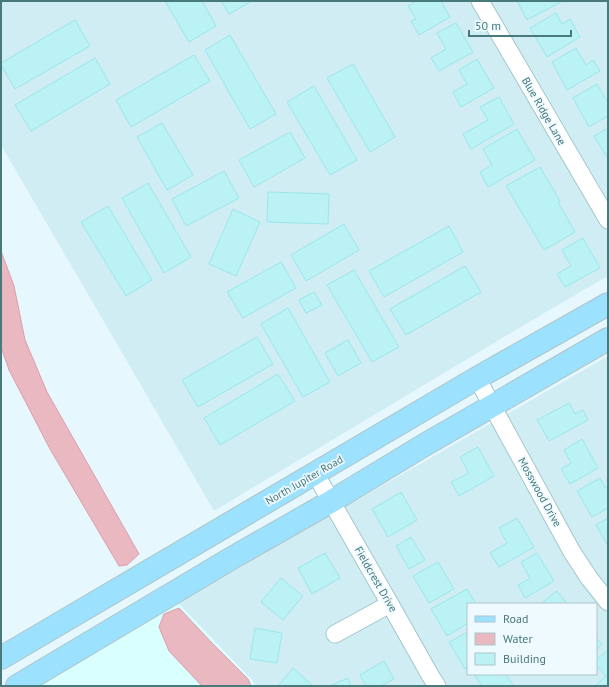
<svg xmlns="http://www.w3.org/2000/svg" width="609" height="687" font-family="'PT Sans',sans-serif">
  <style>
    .residential { fill: #d1edf4; fill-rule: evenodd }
    .commercial { fill: #d9fffe }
    .water { fill: #eab8c1; stroke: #dd9da9 }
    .building { fill: #bbf2f6; stroke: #9ae6ea }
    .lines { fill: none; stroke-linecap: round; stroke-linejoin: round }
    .minor-casing { stroke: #a2c7cb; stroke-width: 19 }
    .major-casing { stroke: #aec4c5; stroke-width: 24 }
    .minor { stroke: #fff; stroke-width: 17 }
    .major { stroke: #9ce2ff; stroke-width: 22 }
    .labels { text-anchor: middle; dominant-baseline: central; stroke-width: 3.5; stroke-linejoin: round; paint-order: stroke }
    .street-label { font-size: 11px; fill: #48797b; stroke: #eefaff }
  </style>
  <rect width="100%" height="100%" fill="#e6f7fe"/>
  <path class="residential" d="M1 1H608V276L541 315 214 511 1 145Z
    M608 356V686H255L252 680 178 603ZM468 604H596V674H468Z"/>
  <path class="commercial" d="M178 603 252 680 255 686H40Z"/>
  <path class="water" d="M1 251 14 286 25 340 47 392 139 554 127 565 119 566 50 449 9 370 1 347Z
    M179 608 212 643 248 679 251 686H202L169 651 159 627 164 614Z"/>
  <path class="building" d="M165 1H202L216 26 189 42Z
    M221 1H252L229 14Z
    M416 1H441L450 17 419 35 411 21 416 19 408 6Z
    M517 1H560L561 2 527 20Z
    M556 13 562 24 570 19 580 37 547 57 530 28Z
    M75 20 90 46 15 89 1 65V63Z
    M456 23 473 52 439 71 431 58 446 49 437 33Z
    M230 35 276 114 250 129 205 50Z
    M576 48 586 65 593 60 600 71 567 90 552 62Z
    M194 55 210 81 131 127 116 100Z
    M95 58 110 84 31 131 15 105Z
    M477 59 494 88 461 107 453 92 467 84 459 70Z
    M353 64 395 137 370 152 327 78Z
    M597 84 606 100 608 99V116L589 127 573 98Z
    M314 86 357 160 330 175 287 102Z
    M499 97 514 124 471 149 463 134 488 120 480 107Z
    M162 123 193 175 167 190 137 137Z
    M608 128V159L594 136Z
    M517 129 535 160 488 187 480 172 492 165 483 149Z
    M290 132 305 158 254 187 239 160Z
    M540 167 560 201 558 202 575 232 544 250 506 186Z
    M224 171 239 198 186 226 172 199Z
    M148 183 191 257 164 273 122 198Z
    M268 192 329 194 328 224 267 222Z
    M108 206 152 280 126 296 81 222Z
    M233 209 260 222 236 276 209 264Z
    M344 224 359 250 306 281 291 255Z
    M449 226 463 252 384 297 369 271Z
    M583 238 600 268 565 287 557 274 571 266 562 250Z
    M281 262 296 288 243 318 227 292Z
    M465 266 481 292 406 335 390 309Z
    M354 270 399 347 372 362 327 285Z
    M314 292 322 305 306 313 299 300Z
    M288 308 330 382 303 397 261 324Z
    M257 337 273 364 198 407 182 380Z
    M348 340 361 363 338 376 325 353Z
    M278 374 295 401 220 445 204 418Z
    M569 403 575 414 583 410 588 420 549 441 537 420Z
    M582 439 598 468 570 484 561 469 571 463 564 450Z
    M478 447 494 476 459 496 451 482 469 473 460 457Z
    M600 478 605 488 608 486V508L592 517 577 491Z
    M401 492 417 520 388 537 372 509Z
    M517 518 534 547 499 567 490 553 507 543 499 528Z
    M608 518V546L596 525Z
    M411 537 425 560 409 569 396 546Z
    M325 553 340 578 312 594 298 568Z
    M537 553 554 581 525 598 518 585 530 578 521 562Z
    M438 562 454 589 429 603 413 576Z
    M281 578 303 596 283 620 261 602Z
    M467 589 476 604H468V623L447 636 431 609Z
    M557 591 567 604H540Z
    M255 628 282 633 277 663 250 659Z
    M468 632V667L465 669 449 642Z
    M596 638 602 644 596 651Z
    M608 650V686H595L606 676 596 665V660Z
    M384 661 394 679 381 686H366L360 675Z
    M293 668 313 686H278Z
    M478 674H505L514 686H482L475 676Z
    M348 678 351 686H329Z"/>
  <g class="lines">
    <g class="minor-casing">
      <path id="minor" d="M480 1 608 220
        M477 378 572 552 589 578 608 602
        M315 473 390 604 430 675 437 686
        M335 634 390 604"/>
    </g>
    <g class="major-casing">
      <path id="major" d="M1 658 477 378 608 304
        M17 686 232 558 332 501 426 444 608 339"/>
    </g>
    <use href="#minor" class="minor"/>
    <use href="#major" class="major"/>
  </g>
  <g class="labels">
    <g class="street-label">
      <text transform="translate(544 111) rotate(60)">Blue Ridge Lane</text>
      <text transform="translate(304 480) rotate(-30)">North Jupiter Road</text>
      <text transform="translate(540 492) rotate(61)">Mosswood Drive</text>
      <text transform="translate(376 579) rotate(60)">Fieldcrest Drive</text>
    </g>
  </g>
  <rect width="609" height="687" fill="none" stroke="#48797b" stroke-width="4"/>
  <rect x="467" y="603" width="130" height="72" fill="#eefaff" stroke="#acc6ca"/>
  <rect x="475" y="616" width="20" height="6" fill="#9ce2ff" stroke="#acc6ca"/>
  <text x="503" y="623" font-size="12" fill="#48797b">Road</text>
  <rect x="475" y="633" width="20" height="12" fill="#eab8c1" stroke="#acc6ca"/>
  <text x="503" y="643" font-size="12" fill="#48797b">Water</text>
  <rect x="475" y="653" width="20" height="12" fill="#bbf2f6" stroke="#acc6ca"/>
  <text x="503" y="663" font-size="12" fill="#48797b">Building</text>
  <path d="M469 30v6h102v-6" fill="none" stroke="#48797b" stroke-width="2"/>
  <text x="475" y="30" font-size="12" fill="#48797b" stroke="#eefaff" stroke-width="3" paint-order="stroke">50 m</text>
</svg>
